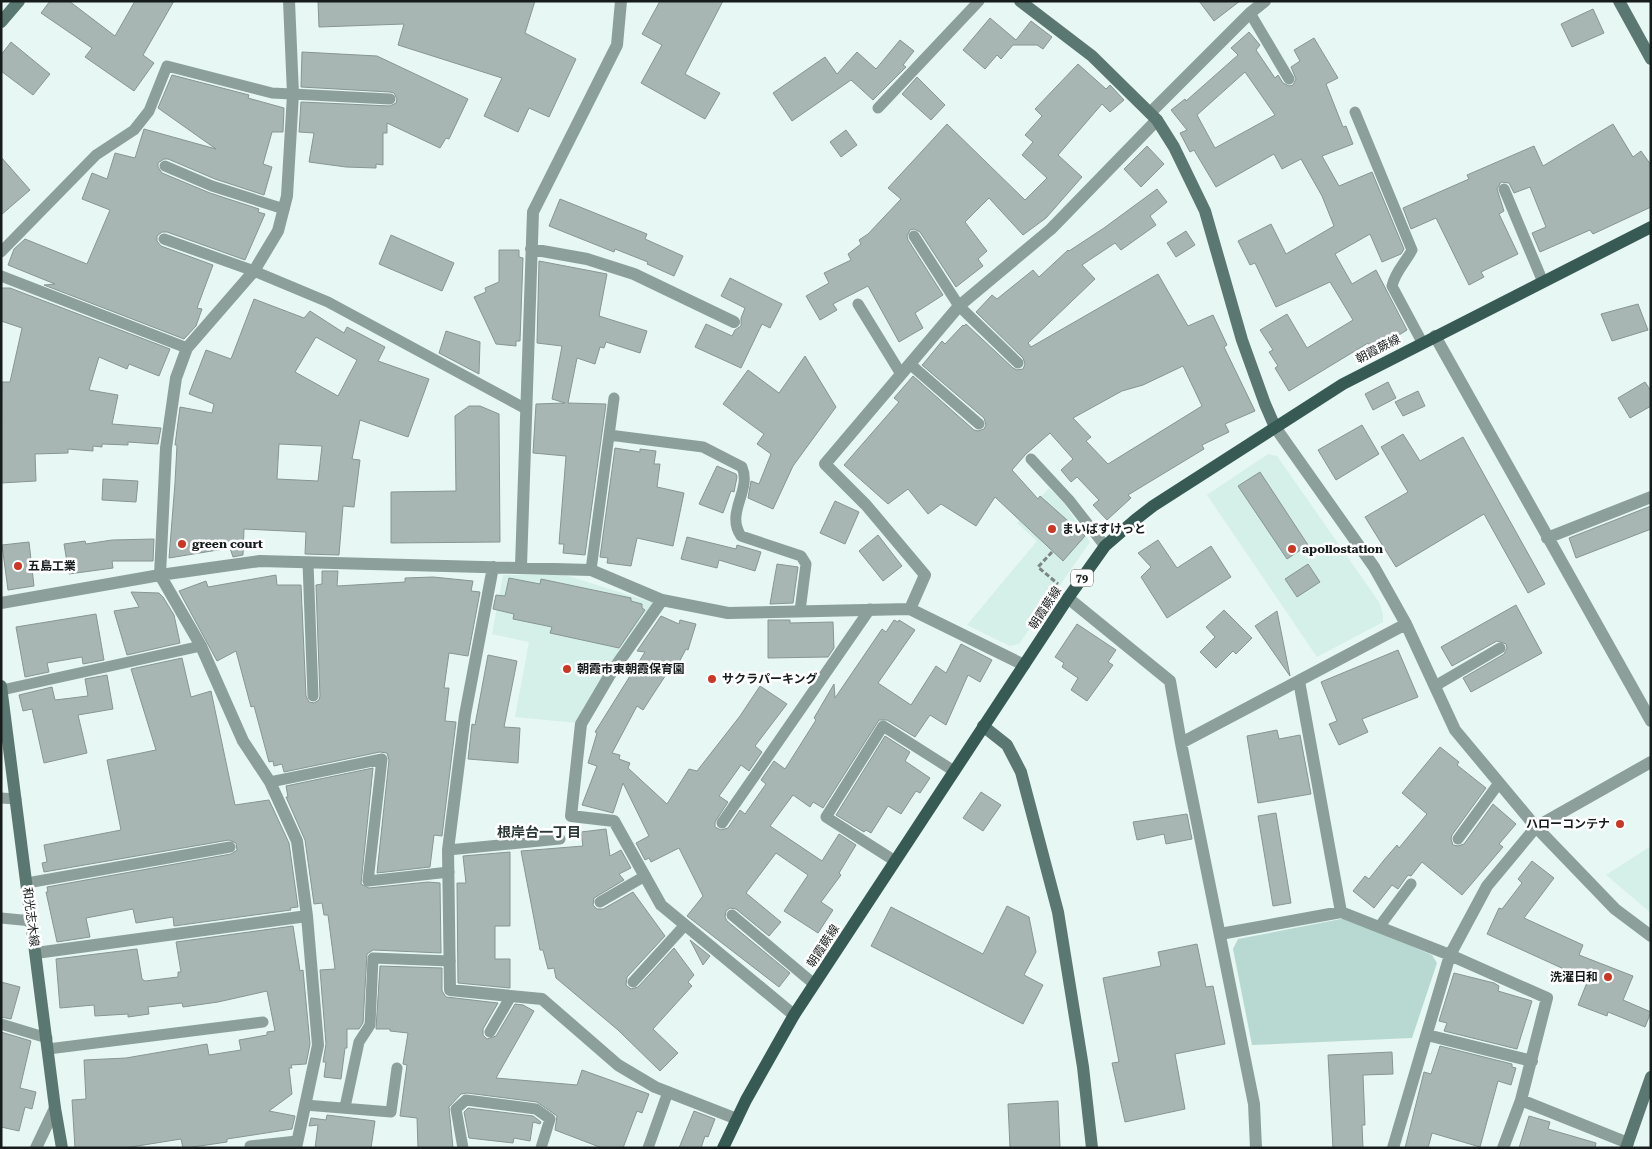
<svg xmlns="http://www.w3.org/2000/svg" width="1652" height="1149" font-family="'Roboto Serif','Noto Sans JP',serif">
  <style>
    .built { fill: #d5efe9 }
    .green { fill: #b7d9d2 }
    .building { fill: #a7b6b3; stroke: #879693; fill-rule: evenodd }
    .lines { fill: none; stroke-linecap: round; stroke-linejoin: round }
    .path { stroke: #7c8785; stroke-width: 3; stroke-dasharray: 5 2.5; stroke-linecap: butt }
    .lane { stroke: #8c9f9b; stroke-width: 11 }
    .street { stroke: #8c9f9b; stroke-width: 12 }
    .secondary { stroke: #5b7771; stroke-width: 12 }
    .primary { stroke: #375b54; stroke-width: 12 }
    .poi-dot { fill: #c53927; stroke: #fff; stroke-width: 2 }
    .labels { text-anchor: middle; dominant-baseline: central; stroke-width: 5; stroke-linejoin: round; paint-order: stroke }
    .shield { fill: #fff; stroke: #5c605f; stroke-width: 1 }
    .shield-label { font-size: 11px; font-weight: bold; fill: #161c1b }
    .street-label { font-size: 12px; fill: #161c1b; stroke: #fff }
    .poi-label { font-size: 12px; font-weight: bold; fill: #161c1b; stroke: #fff; text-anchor: start }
    .neighbourhood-label { font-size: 14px; font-weight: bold; fill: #2a3734; stroke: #fff }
  </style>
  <rect width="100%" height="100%" fill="#e7f7f3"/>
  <path class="built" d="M1268 454 1277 456 1379 602 1383 614V622L1317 657 1207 495Z
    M1049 488 1063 502 1090 542 1019 644 1010 646 967 625 1037 541 1017 523Z
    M503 575H565L654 603 578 723 515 717 529 642 492 634Z
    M1651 846V913L1606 875Z"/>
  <path class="green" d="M1341 919H1349L1432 955 1437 963 1412 1038 1252 1045 1233 949 1238 939Z"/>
  <path class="building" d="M50 1H69L115 36 135 1H174L143 55 154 63 134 91 85 57 92 48 41 13Z
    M318 1H535L525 33 576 59 549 117 529 108 518 132 484 116 502 78 398 45 404 24 319 27Z
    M660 1H723L685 74 720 93 705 119 641 83 662 45 642 34Z
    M1199 1H1240L1214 21Z
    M1593 9 1604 33 1572 47 1561 24Z
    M990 18 1016 40 1031 21 1052 37 1043 49 1037 45H1013L1001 59 997 55 985 69 963 50Z
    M1249 32 1260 45 1256 50 1275 78 1278 75 1283 83 1289 86 1293 85 1296 79 1291 67 1300 61 1294 50 1314 38 1338 78 1326 84 1343 127 1346 126 1353 144 1322 156 1339 186 1372 172 1404 249 1401 254 1382 262 1370 234 1335 254 1352 284 1376 270 1407 330 1373 351 1368 343 1289 391 1275 368 1278 366 1269 352 1273 350 1260 330 1287 314 1307 348 1353 320 1330 282 1276 307 1255 263 1250 265 1238 241 1271 224 1286 254 1334 226 1322 196 1301 159 1282 169 1274 154 1216 187 1194 150 1190 152 1180 133 1187 130 1171 110 1185 99 1186 101 1238 55 1231 48ZM1245 72 1275 115 1215 148 1197 115Z
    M900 40 914 51 903 65 906 67 873 100 851 80 792 121 773 93 825 57 837 74 857 52 876 69Z
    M11 42 50 74 33 95 1 71V55Z
    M302 52 377 56 468 99 449 139 446 138 440 148 387 123V133H383V165L376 164V168L346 167 309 162 314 133 299 132 301 102 390 106 396 103 397 99 394 93 390 92 301 87Z
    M1078 64 1106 89 1110 85 1124 100 1110 112 1102 104 1058 155 1082 177 1046 218 1023 235 989 198 965 222 987 251 978 259 983 266 956 287 920 232 914 229 910 230 907 236 908 240 943 295 915 313 923 328 899 342 868 286 833 304 837 310 820 320 806 296 829 283 824 273 851 260 848 254 861 244 859 240 868 234 901 199 888 188 947 124 1025 200 1047 178 1022 155 1033 142 1025 135 1042 116 1035 109Z
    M172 75 249 95 248 98 284 108 283 132H272L263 164 272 167 264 195 215 179 168 159H164L158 163V167L162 173 210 193 259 209 258 212 265 214 245 260 167 232H162L157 236V241L161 246 213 265 197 308 202 309 196 326 184 339 44 285 55 284 8 265 14 249 25 239 87 264 110 210 82 199 92 173 107 179 115 153 135 158 144 129 216 149 158 108Z
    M917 77 945 105 931 120 902 94Z
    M1613 124 1633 157 1641 151 1651 165V207L1593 234 1590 230 1540 252 1532 233 1546 227 1530 187 1514 193 1509 183 1501 182 1497 189 1504 211 1499 214 1518 254 1481 272 1484 277 1469 285 1436 218 1411 229 1403 208 1469 179 1467 175 1534 146 1543 166Z
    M846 130 857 145 841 157 830 142Z
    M1147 146 1164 164 1141 187 1124 169Z
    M1 157 30 190 1 215Z
    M1157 189 1167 202 1150 216 1156 225 1121 250 1115 243 1082 265 1095 279 1028 343 1031 347 1158 274 1188 326 1213 315 1227 345 1224 347 1255 411 1225 424 1229 432 1202 445 1204 449 1128 495 1131 498 1107 520 1093 505 1099 500 1077 477 1071 482 1061 470 1073 459 1050 433 1026 454 1012 470 1038 499 1040 496 1085 536 1063 561 995 497 976 526 941 504 928 514 908 489 888 504 844 465 899 402 894 398 913 376 974 430 978 431 984 429 986 425 984 418 922 365 924 363 942 341 945 344 963 325 964 326 966 324 1013 368 1017 370 1023 369 1025 364 1023 358 976 312 992 295 997 299 1033 270 1039 277 1068 250 1069 251 1104 228ZM1183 366 1202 406 1108 464 1086 441 1091 437 1073 418 1122 391 1143 385Z
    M560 199 647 234 645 239 683 256 674 276 647 264 648 262 615 249 614 252 549 226Z
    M1186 231 1195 245 1176 257 1167 243Z
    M391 235 454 263 442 291 379 264Z
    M499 250H519V257L523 258 520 341H516V346L496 344 474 297 486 292 485 288 499 282Z
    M539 261 607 274 599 316 647 331 640 353 606 342 604 348 600 347 595 364 577 358 568 403 606 404 585 555 563 553 564 544H559L566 456 533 453 536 404 565 403 552 399 562 346 537 343Z
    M730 278 782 304 770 328 762 324 741 368 695 347 706 324 732 336 735 330 741 326V318L745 308 721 296Z
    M1 288H10L170 349 159 376 129 364 127 369 99 357 89 390 118 395 112 424 161 428 158 444 128 442V445L102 444V447L93 446V451L68 449V453L35 454 36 481 1 483 2 382H10L22 328 1 321Z
    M254 299 304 318 310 311 344 333 347 327 385 347 378 361 429 379 408 437 360 420 352 459 360 460 354 507 343 506 339 555 305 554 306 532 244 529 243 555 233 557 230 548 169 558 175 483 177 445H175L180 407 212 413 214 404 189 394 206 350 231 359ZM316 337 357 360 338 396 295 372ZM279 444 322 446 318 481 277 479Z
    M1638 304 1648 330 1612 341 1601 314Z
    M446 331 480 342 479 374 439 353Z
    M805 356 836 407 793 466 773 509 748 498 751 481 759 484 771 454 757 444 764 434 723 404 748 370 779 393Z
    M1388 382 1396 398 1373 410 1365 394Z
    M1645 382 1651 391V406L1630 418 1618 398Z
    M1418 391 1425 406 1403 416 1395 402Z
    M469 406H480L499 414 500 542 391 543V492L456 491 455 416Z
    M1362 425 1379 454 1336 480 1318 450Z
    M1403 434 1420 461 1463 437 1545 584 1528 593 1484 514 1396 567 1365 517 1408 492 1381 447Z
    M615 448 640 452V449L656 451 654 464H660L657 487 684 493 673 546 637 538 631 566 607 563 608 558 600 557Z
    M717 466 736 474 737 477 734 492 731 491 723 513 699 504Z
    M1260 472 1308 545 1287 559 1238 486Z
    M103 479 138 481 136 502 102 500Z
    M835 501 859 512 845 544 820 533Z
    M1651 506V529L1576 558 1569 538Z
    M878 535 902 566 883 581 859 551Z
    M687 537 736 549 737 545 761 552 755 571 719 560 717 568 681 559Z
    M154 539 153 561H112L113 568 69 574 64 544 85 541 86 544 112 540Z
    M1158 540 1177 568 1211 546 1231 577 1167 618 1141 577 1151 567 1138 553Z
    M29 542 34 586 8 590 2 545Z
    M777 564 798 567 793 603 770 604Z
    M1308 564 1320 582 1297 597 1285 579Z
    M322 571H338L337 586 405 582V578L433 577 473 581 471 591 480 592 468 656 449 653 444 688H449L445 721 456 722 442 836 434 835 430 867 377 873 389 760 387 753 380 752 284 772 282 764 274 766 273 761 269 762 254 706 251 707 236 651 217 661 179 591 206 581 208 587 276 575 277 585H301L306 696 309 702 314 703 319 700 320 696 316 585 322 584Z
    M509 578 540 584 541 579 631 598V601L642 604V608L645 610 619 648 550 633 552 627 513 619 514 614 493 609 496 595 505 596Z
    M131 592 159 593 163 597 174 615 180 643 127 655 114 611 139 607Z
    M1516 605 1542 653 1471 692 1463 678 1504 654 1507 648 1506 644 1497 641 1452 666 1441 647Z
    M1224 610 1252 638 1236 654 1233 651 1216 668 1200 652 1215 637 1206 627Z
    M1277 611 1290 676 1255 626Z
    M96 614 104 660 83 664 82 657 47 663 49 672 25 677 16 627Z
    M661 616 679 624 680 620 696 624 688 650 686 649 677 666 674 665 669 670 643 710 637 706 612 753 620 755 619 759 630 763 628 768 667 804 689 769 697 771 740 716 760 686 787 704 755 746 762 752 749 771 741 765 719 796 728 802 715 822V827L721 830 728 828 740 810 745 814 766 784 761 780 774 761 785 769 816 720 814 718 834 684 835 698 882 629 886 632 894 620 898 622 899 620 915 630 878 683 911 705 936 666 946 673 961 644 992 660 980 682 968 675 946 725 930 715 915 737 887 720H879L823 808 813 802 810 807 793 795 770 826 822 861 839 834 856 845 839 873 841 875 821 902 833 910 818 933 784 911 808 875 776 853 746 893 781 922 769 936 736 909 730 908 726 911 725 917 727 921 790 973 779 987 687 916 703 896 679 848 651 862 649 858 645 860 636 843 649 836 623 783 613 813 582 805 597 766 588 763 597 733 595 732 645 652 637 651Z
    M768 620H790V623L833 622 834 648 828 657 768 658Z
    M1077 624 1116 650 1108 662 1113 665 1087 701 1071 690 1078 678 1062 667 1064 663 1055 657Z
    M1398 650 1418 697 1362 719 1368 732 1339 745 1329 724 1337 721 1321 682Z
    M488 655 517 661 504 727 520 728 518 763 468 759 472 724 475 725Z
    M182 658 191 697 211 691 235 805 269 800 289 843 298 907 290 908 291 910 174 926 173 917 136 923 133 909 86 918 90 937 57 942 46 892H48L47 887 231 854 237 850 236 843 229 840 44 872 42 863 47 862 44 845 121 830 107 760 156 750 131 669Z
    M107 675 113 709 78 715 87 753 44 763 32 709 23 711 19 695 52 687 55 700 88 696 85 679Z
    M1277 730 1279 739 1300 735 1311 794 1258 803 1247 736Z
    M885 736 910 752 905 761 930 778 920 793 916 791 901 814 888 806 871 833 866 830 864 832 836 815Z
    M1440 747 1459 762 1457 765 1486 788 1452 835 1451 839 1453 845 1458 846 1464 844 1493 804 1516 824 1499 844 1503 847 1462 895 1422 862 1411 876 1408 875 1398 889 1392 885 1374 908 1353 891 1365 876 1369 879 1384 860 1397 845 1399 848 1427 814 1402 793Z
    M373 768 361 884 369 888 428 882 440 883 441 953 373 950 367 954 363 1023 359 1029H347V1048H345L341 1079 324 1077 326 1062H323L326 1044 320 970 335 969 328 915H324L322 903 314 904 305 840 286 797H288L286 786Z
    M981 792 1001 805 983 831 963 818Z
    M1276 813 1291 903 1273 906 1258 816Z
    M1187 814 1192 839 1166 844 1164 834 1137 840 1133 822Z
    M606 829 610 856 621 850 631 868 619 874 624 880 594 898 593 905 597 909H603L633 892 665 936 627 977 626 985 631 989 638 987 674 948 694 975 688 982 692 986 653 1029 678 1053 660 1071 618 1030 556 978 554 968 548 969 543 950H540L521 851 583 846 581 832Z
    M510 852V926H495V959H510V988L458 983 457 883H466L463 856Z
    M1532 861 1554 878 1524 918 1583 945 1579 955 1633 976 1623 1000 1651 1012 1645 1027 1608 1012 1607 1016 1578 1005 1588 980 1487 934 1499 908 1502 909 1522 883 1518 879Z
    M1007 906 1029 917 1036 952 1024 975 1043 985 1023 1024 871 946 891 907 983 954Z
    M293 926 300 971 303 970 310 1044 306 1064 291 1065 292 1068H289L292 1094 269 1111 295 1116 292 1129 227 1139V1142L186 1148H183L181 1139 125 1148H75L72 1100 86 1099 84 1060 126 1058 207 1044 209 1055 241 1050 239 1040 267 1035V1032L275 1031 267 991 218 1002 183 1007 182 1003 148 1007 149 1014 128 1017V1014L95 1016 94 1005 60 1008 56 959 137 949 142 979 145 981 178 977V972H181L176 942Z
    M690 940 710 956 703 965Z
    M1197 944 1206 987 1213 986 1225 1044 1175 1054 1185 1109 1125 1122 1112 1063 1119 1062 1103 978 1161 966 1158 952Z
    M380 966 442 968V991L446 997 498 1003 483 1029V1035L487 1039 496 1036 515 1004 523 1005 534 1011 496 1078 577 1085 582 1070 649 1094 642 1113 637 1111 623 1148H602L555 1130 557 1116 537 1102 467 1093 461 1094 449 1107 453 1148H418L417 1118 400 1116 407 1065 403 1064 408 1033 390 1031V1029H376Z
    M1454 973 1494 983 1499 986 1498 991 1532 1001 1517 1049 1444 1031 1447 1023 1439 1021Z
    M1 982 20 987 11 1019 1 1017Z
    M1 1032 31 1041 20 1088 36 1092 32 1109 25 1107 19 1131 1 1127Z
    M1440 1046 1512 1064V1067L1516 1068 1511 1085 1498 1081 1480 1147 1432 1133 1428 1148H1405L1424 1072 1431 1074Z
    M1392 1052 1393 1074 1363 1075 1365 1125H1362L1363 1148H1333L1328 1055Z
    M1058 1101 1060 1148H1010L1008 1104Z
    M468 1108 533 1116 541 1122 540 1124 533 1122 530 1141 514 1138 513 1143 469 1138 464 1112Z
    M694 1111 715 1119 708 1137 705 1136 701 1148H679Z
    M327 1115 375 1121 371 1148H315L318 1125 309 1126 311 1118 326 1120Z
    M1529 1116 1550 1122 1548 1129 1596 1143 1595 1148H1519Z"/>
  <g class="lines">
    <path class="path" d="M1052 552 1038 567 1058 584"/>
    <path class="lane" d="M1250 13 1289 79
      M878 108 979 1
      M1355 112 1412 250C1405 263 1395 272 1392 286L1422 342
      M165 166 212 186 284 209
      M1504 189 1543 282
      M914 236 959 306 1018 363
      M164 239 254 271 328 302 526 409
      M1 252 96 155 134 130 149 111 167 66 272 93 390 99
      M1 276 187 348
      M858 304 901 374
      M910 364 979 424
      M609 435 703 447 742 467C752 491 725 512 741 536L801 556 806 564 800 611
      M1031 459 1069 500 1105 546
      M308 563 313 696
      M591 570 614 398
      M1435 686 1500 648
      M2 690 201 646
      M270 782 382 759 368 881 449 872
      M1 798 16 799
      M722 823 870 609
      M1458 839 1499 783
      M448 850 560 839
      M895 861 826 817 883 726 954 771
      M27 883 230 847
      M600 902 645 876
      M732 915 814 984
      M1 918 32 921
      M1379 927 1411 884
      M633 982 685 925
      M1 1024 47 1038
      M490 1032 511 996
      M48 1049 263 1022
      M305 1105 391 1112 397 1068
      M345 1107 359 1042 370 1025 373 958 450 961
      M250 1146 297 1141
      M463 1148 456 1109 466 1100 536 1109 550 1119 541 1148
      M648 1148 668 1092"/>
    <path class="street" d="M289 1 293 94 287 196 278 231 254 271 187 348 176 378 166 448 160 575 201 646 243 741 270 782 297 841 307 916 318 1045 296 1148
      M1150 113 1250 13 1265 1
      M531 249 587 259 634 274 734 322
      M1435 336 1651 721
      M1275 427 1374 567 1406 624 1455 730 1536 827 1615 909 1651 936
      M1547 538 1651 497
      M521 566 533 212 617 45 621 1
      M493 567 465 715 448 850 450 990 542 999 618 1065 655 1087 737 1119
      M1068 598 1170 681 1181 743 1254 1104 1256 1148
      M662 600 611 673 581 724 571 816 614 821 661 905 794 1015
      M1 603 160 575 260 561 591 570 662 600 728 613 910 609 1024 665
      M910 609 925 575 866 505 825 464 959 306 1051 229 1157 120
      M1299 681 1341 912 1450 955 1547 998 1521 1100 1503 1148
      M1181 743 1406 624
      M1220 934 1341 912
      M36 953 307 916
      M1427 1035 1532 1061
      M1521 1100 1628 1143
      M36 1148 55 1108
      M1393 1148 1450 955 1487 886 1536 827 1651 762"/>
    <path class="secondary" d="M1020 1 1092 56 1157 120 1174 147 1205 211 1242 340 1265 404 1275 427
      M1619 1 1651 59
      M1 22 19 1
      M1 686 55 1108 62 1148
      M983 726 1007 745 1021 772 1058 912 1083 1067 1092 1148
      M1626 1148 1651 1077"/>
    <path class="primary" d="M723 1148 746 1100 794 1015 1068 598 1105 546 1135 520 1153 506 1343 384 1651 227"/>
  </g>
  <g class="poi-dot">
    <circle cx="1052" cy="529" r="5"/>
    <circle cx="182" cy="544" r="5"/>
    <circle cx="1292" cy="549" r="5"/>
    <circle cx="18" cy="566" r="5"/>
    <circle cx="567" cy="669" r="5"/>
    <circle cx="712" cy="679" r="5"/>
    <circle cx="1620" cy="824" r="5"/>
    <circle cx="1608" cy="977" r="5"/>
  </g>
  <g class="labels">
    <rect class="shield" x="1071" y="569.5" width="22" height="17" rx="4"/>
    <g class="shield-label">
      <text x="1082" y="578">79</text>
    </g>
    <g class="street-label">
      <text transform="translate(1378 349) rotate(-27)">朝霞蕨線</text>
      <text transform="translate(1045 608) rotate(-57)">朝霞蕨線</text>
      <text transform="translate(31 917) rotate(83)">和光志木線</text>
      <text transform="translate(823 946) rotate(-57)">朝霞蕨線</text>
    </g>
    <g class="poi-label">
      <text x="1062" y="529">まいばすけっと</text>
      <text x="192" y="544">green court</text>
      <text x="1302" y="549">apollostation</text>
      <text x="28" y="566">五島工業</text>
      <text x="577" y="669">朝霞市東朝霞保育園</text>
      <text x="722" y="679">サクラパーキング</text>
      <text x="1610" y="824" text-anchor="end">ハローコンテナ</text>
      <text x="1598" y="977" text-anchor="end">洗濯日和</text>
    </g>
    <g class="neighbourhood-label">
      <text x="539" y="832">根岸台一丁目</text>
    </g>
  </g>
  <rect width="1652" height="1149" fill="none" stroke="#161c1b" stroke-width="5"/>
</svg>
